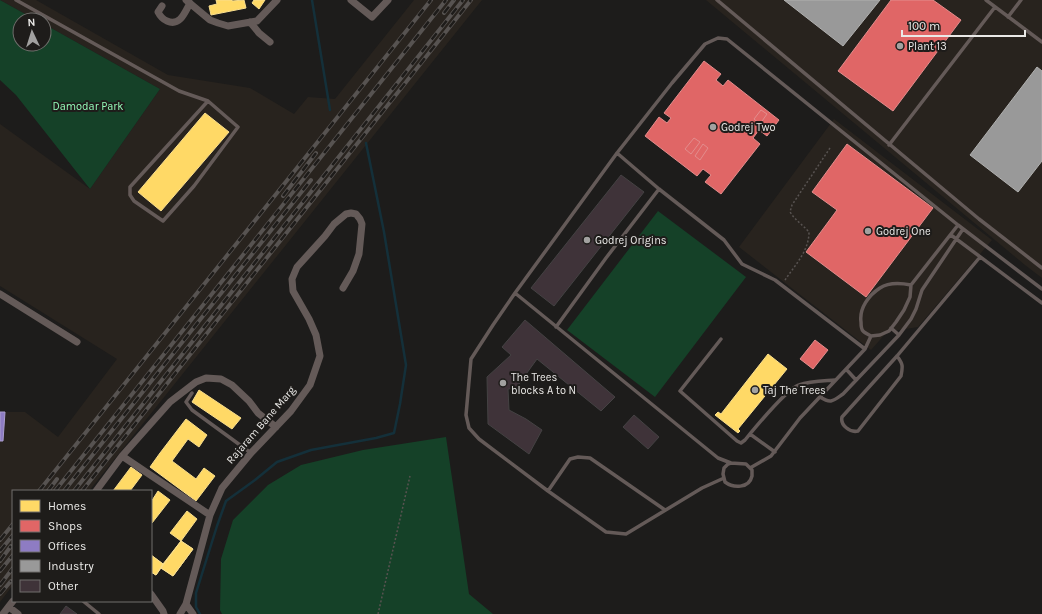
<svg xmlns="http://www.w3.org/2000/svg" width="1042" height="614" font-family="Karla,sans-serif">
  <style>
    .built { fill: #28231e }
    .green { fill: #154128 }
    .homes { fill: #ffd966; stroke: #f9de8d }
    .shops { fill: #e06666; stroke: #e38d8d }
    .offices { fill: #8e7cc3; stroke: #aa9dce }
    .industry { fill: #999; stroke: #b1b1b0 }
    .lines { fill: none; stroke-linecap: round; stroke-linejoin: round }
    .stream { stroke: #14303a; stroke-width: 2.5 }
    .building { fill: #3f3339; stroke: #444243 }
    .path { stroke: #585351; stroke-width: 1.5; stroke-dasharray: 2 2; stroke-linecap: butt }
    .lane { stroke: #645a58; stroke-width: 3.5 }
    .street { stroke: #645a58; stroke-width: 7 }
    .rail-casing { stroke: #575351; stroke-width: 4 }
    .rail { stroke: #1e1c1a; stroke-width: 2.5; stroke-dasharray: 8; stroke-linecap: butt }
    .poi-dot { fill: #a2a1a0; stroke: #1e1c1a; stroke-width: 1.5 }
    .labels { text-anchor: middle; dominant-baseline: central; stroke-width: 4; stroke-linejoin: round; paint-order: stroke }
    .poi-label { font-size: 11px; fill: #eae9e7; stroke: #1e1c1a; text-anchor: start }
    .park-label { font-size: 11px; fill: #94fbb9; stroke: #1e1c1a }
    .street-label { font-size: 11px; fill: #eae9e7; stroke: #1e1c1a }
  </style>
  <rect width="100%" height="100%" fill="#1d1c1b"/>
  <path class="built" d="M0 0H36L168 75 250 88 294 114 308 97 335 99 414 0H482L89 491H13V585L0 602V412H25L58 437 117 359 0 286V124L90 189 160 89 44 24V20H36Z
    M706 0H1042V278L1025 265Z
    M834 119 992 240 918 327 887 332 871 350 739 247Z"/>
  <path class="green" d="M0 0 36 20H20V44H44V24L160 89 90 189 16 95 0 80Z
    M658 211 746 277 655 397 567 330Z
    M446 437 469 594 493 614H222L220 610 221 559 233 520 268 485 301 465 363 450Z"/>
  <path class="homes" d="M216 0H232V1L244 0 246 8 211 15 209 6 217 4Z
    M254 0H265L259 9 252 3Z
    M205 113 229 132 161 211 138 192Z
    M768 354 787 369 738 429 740 431 738 433 715 415 718 412 721 414Z
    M199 390 241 418 232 429 192 402Z
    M186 419 207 435 199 447 188 439 172 461 196 479 204 468 215 476 196 501 150 467 160 453Z
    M131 467 142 475 130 491H113Z
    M158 491 170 500 152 523 151 522V502Z
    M187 511 197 519 181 541 170 533Z
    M181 541 193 549 173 576 161 568 156 575 151 572V555L163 564Z
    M181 541 193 549 173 576 161 568Z
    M151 555 163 564 156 575 151 572Z"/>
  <path class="shops" d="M891 0H933L961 20 893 111 838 71Z
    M704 61 721 74 716 80 723 86 728 80 779 120 767 136 759 130 753 138 760 144 721 194 705 182 711 175 703 169 697 176 645 136 659 117 667 123 671 118 664 113Z
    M761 110 767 114 760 124 754 119Z
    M694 138 700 142 691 154 685 149Z
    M703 144 708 148 700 160 695 156Z
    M847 144 933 208 866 297 806 252 837 210 812 192Z
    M534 338 548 348 542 356 528 345Z
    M815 340 828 350 813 369 800 359Z
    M553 353 565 362 559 371 547 361Z
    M569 366 578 373 573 380 564 373Z"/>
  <path class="offices" d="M0 412H5L3 441H0Z"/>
  <path class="industry" d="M784 0H880L843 46Z
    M1037 67 1042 71V161L1018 192 970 155Z"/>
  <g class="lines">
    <path class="stream" d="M312 0 330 110
      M200 614 196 607V593L217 526 226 501 255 480 277 462 311 450 376 438 394 433 400 404 406 365 384 232 366 143"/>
  </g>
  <path class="building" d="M621 175 644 192 554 306 531 288Z
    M525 320 615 397 601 411 537 359 516 388 508 389 509 410 526 419 542 430 529 454 488 424 487 377 511 355 502 347Z
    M634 415 659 437 648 449 623 427Z
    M66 606 77 614H60Z"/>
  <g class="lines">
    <path class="path" d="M785 280C795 265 809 251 809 232 803 225 795 220 790 212L792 205 830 148
      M378 614 410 476"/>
    <path class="lane" d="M16 0 179 91 208 101 238 127 194 186 163 221 134 201 130 195V187L208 101
      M717 0 979 219 1042 268
      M986 0 1042 42
      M1008 17 1021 0
      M889 145 995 7
      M617 153 659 189 724 240 742 264 775 280 865 349
      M951 235 1042 303
      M911 285C901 283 889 282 880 288 869 295 859 308 861 322 861 324 861 329 863 331 865 333 869 335 871 336L880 335 889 331 896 322 904 310 910 297 911 285 958 225
      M515 293 617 153 672 83 705 44 718 38 727 39 958 225 1042 289
      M556 327 606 258 659 189
      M891 328 899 335
      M721 339 680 391 737 441 741 443 745 440C754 429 787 389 799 385 810 381 823 381 835 380
      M897 356C903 364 903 366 901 376L858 431C850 433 840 425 842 417L897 356 980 257
      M846 369 856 380
      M192 393 186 402 192 410 251 453
      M820 397C831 404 833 401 843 394L899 335 911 319 916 309 922 290 963 229
      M750 434 775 452
      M750 468 771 456 800 418 865 349 871 336
      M724 478 702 488 626 534 606 532 548 491 479 439 469 428 466 415 471 359 493 325 515 293 718 458 731 463 746 464 752 470C752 472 752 474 752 476 749 489 733 488 725 482L723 474 724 468 728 464 731 463
      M548 491 570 459 578 457 590 458 665 510
      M83 601 99 614"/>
    <path class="street" d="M186 0 210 20 218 23 228 26 257 21 277 0
      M351 0 372 17 388 0
      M162 6 158 12C160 16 162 19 167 21 180 27 185 12 190 3
      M250 22 259 33 270 42
      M0 294 77 342
      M122 456 210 515
      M96 491 122 456 170 402 196 382 206 378 221 379 232 385 249 401 258 413 276 427
      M151 594 163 611 164 614
      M186 604 193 614
      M9 607 18 614
      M3 614 13 601
      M180 614 186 604 210 515 222 488 251 453 291 411 310 385 320 356 316 335 309 319 293 291 292 279 297 267 325 236 334 224 346 214 351 213 356 214 360 219 362 224 359 254 353 271 343 288"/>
    <g class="rail-casing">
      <path id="rail" d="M444 13 454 0
        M283 196 316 153
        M39 491 431 0
        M48 491 57 479
        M55 491 446 0
        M64 491 311 180
        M74 491 463 0
        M82 491 471 0
        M0 540 13 524
        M0 551 13 535
        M0 561 11 546
        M0 571 13 555
        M0 585 13 568
        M0 594 11 581"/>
    </g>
    <use href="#rail" class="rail"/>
  </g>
  <g class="poi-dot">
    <circle cx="900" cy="46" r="4"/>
    <circle cx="713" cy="127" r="4"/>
    <circle cx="868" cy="231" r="4"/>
    <circle cx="587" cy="240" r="4"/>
    <circle cx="503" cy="383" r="4"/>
    <circle cx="755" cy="390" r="4"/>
  </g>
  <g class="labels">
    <g class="poi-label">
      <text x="908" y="46">Plant 13</text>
      <text x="721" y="127">Godrej Two</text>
      <text x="876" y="231">Godrej One</text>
      <text x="595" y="240">Godrej Origins</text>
      <text x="511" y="377">The Trees<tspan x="511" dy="13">blocks A to N</tspan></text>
      <text x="763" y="390">Taj The Trees</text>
    </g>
    <g class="park-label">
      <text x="88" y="106">Damodar Park</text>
    </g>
    <g class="street-label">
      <text transform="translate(261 425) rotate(-49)">Rajaram Bane Marg</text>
    </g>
  </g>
  <rect x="12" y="490" width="140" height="112" fill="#1e1c1a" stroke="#706e6c"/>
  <rect x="20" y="500" width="20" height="12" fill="#ffd966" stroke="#706e6c"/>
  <text x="48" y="510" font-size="12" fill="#eae9e7">Homes</text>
  <rect x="20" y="520" width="20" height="12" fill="#e06666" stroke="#706e6c"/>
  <text x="48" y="530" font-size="12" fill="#eae9e7">Shops</text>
  <rect x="20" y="540" width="20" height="12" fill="#8e7cc3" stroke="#706e6c"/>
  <text x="48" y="550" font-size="12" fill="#eae9e7">Offices</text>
  <rect x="20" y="560" width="20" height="12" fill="#999999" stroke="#706e6c"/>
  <text x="48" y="570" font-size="12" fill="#eae9e7">Industry</text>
  <rect x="20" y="580" width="20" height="12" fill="#3f3339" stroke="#706e6c"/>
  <text x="48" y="590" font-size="12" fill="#eae9e7">Other</text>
  <g transform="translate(32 32) rotate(356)"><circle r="19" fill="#1e1c1a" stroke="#706e6c"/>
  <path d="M0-3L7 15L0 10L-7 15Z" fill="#a2a1a0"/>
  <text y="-6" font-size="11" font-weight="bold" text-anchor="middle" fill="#eae9e7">N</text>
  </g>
  <path d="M902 30v6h123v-6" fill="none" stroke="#eae9e7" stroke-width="2"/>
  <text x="908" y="30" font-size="12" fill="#eae9e7" stroke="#1e1c1a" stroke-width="3" paint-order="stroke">100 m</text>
</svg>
